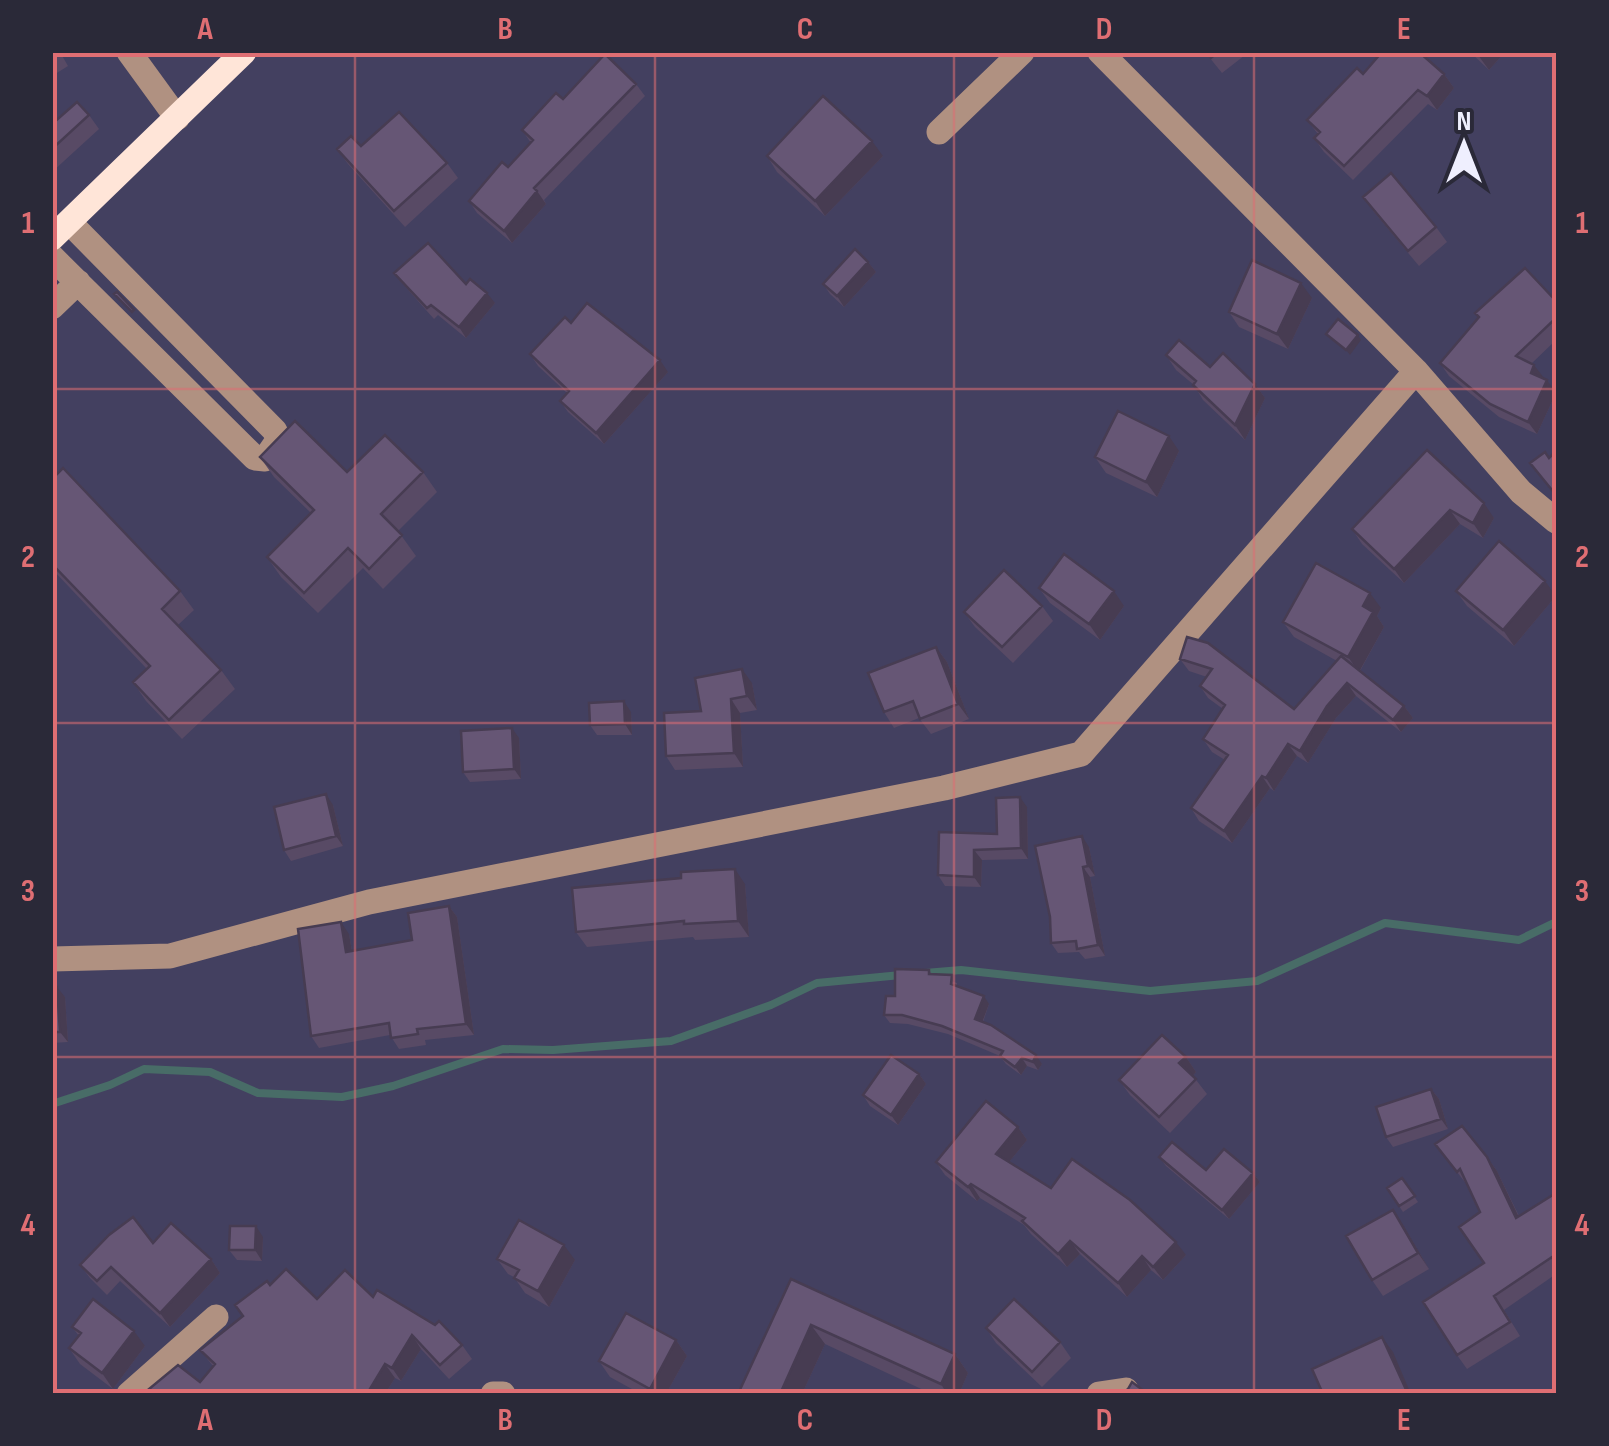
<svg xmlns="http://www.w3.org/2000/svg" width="1609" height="1446" font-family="'Sofia Sans Condensed',sans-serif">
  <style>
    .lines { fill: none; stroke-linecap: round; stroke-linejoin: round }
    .stream { stroke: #486c67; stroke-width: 8 }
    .minor { stroke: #b09181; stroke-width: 25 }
    .major { stroke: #ffe5d8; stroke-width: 25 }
    .wall { fill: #584a65 }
    .shaded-wall { fill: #473c52 }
    .building { fill: #665675; stroke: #473c52; stroke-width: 2.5 }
    .grid { fill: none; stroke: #df6e73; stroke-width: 2.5; stroke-opacity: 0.55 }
    .neatline { fill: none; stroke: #df6e73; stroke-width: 4 }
    .grid-label { font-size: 32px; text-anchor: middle; font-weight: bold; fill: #df6e73 }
  </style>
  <rect width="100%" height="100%" fill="#434060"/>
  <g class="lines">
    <path class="stream" d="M925 973 961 970 1150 991 1257 981 1385 923 1519 940 1556 922
      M52 1104 110 1085 144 1069 210 1072 258 1093 342 1097 393 1086 503 1049 553 1050 671 1041 771 1005 817 983 901 975"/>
    <path class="minor" d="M129 52 177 118
      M1100 52 1416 371 1521 492 1556 521
      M939 132 1022 52
      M52 257 255 458 265 459 278 440 275 431 70 223
      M52 307 78 282
      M52 959 170 956 369 902 944 788 1081 754 1416 371
      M129 1394 216 1317
      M493 1394H503
      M1099 1394 1126 1390"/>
    <path class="major" d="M52 238 244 52"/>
  </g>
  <path class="wall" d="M52 52H60L68 66 52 76Z
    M1205 52H1249L1222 73Z
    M1470 52H1505L1489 70Z
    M1363 74H1444L1454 88 1437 110 1428 104 1353 180 1324 152 1314 138 1318 134 1307 120Z
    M636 84 645 96 544 200 546 204 512 243 477 213 469 201 508 167 531 143 522 130 563 99Z
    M89 115 99 129 52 172V124Z
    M361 146 447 163 458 178 405 227 348 164 337 149Z
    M767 156H883L825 216 777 172Z
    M1363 197 1436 227 1447 242 1419 266 1374 212Z
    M868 262 876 272 844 307 830 294 823 284Z
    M394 273 466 284 495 303 466 338 438 315 434 319 402 283Z
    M1312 298 1288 349 1239 327 1229 312Z
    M1556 301V340L1531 364 1556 393 1537 434 1499 417 1449 376 1440 363Z
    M571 323 668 372 604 444 568 412 560 401 567 393 538 366 530 354Z
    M1166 355 1210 367 1255 384 1265 398 1245 440 1203 400 1194 385 1176 370Z
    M1427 450 1494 518 1483 538 1460 524 1404 583 1362 544 1352 529Z
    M1179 451 1157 497 1106 473 1095 457Z
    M260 457 347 472H423L437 492 398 531 416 556 383 589 363 568 318 613 281 577 267 557 311 513 274 477Z
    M52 479 180 591 194 610 178 625 221 670 235 689 182 739 146 701 133 682 147 669 52 569Z
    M1039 588 1124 606 1100 640 1050 603Z
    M1456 591 1556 596 1514 646 1467 606Z
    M1042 606 1053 621 1013 663 975 627 964 612Z
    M1381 608 1377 616 1384 627 1360 671 1404 706 1413 718 1401 732 1356 696 1336 718 1308 763 1297 756 1274 791 1270 788 1232 843 1199 821 1191 808 1225 760 1212 752 1203 739 1223 709 1208 698 1200 686 1207 677 1189 671 1180 659 1187 637 1294 709 1337 661 1294 637 1283 622Z
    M936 647 947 662 969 719 931 734 919 718 894 728 884 712Z
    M752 683 757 710 740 713 743 767 675 770 666 756 701 711Z
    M631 712 632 735H597L590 725Z
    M519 738 521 779 470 782 463 772Z
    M333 805 343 846 291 861 284 850Z
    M1027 807 1028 859 982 860 981 887 945 886 938 875 997 834Z
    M1089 847 1095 876 1090 877 1105 956 1085 959 1079 952 1058 953 1051 943Z
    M681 878 745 884 749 937 695 940 693 937 587 947 576 932Z
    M449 906 457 917 474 1035 425 1040 426 1045 399 1049 390 1035 319 1048 311 1036 349 934 352 951 412 940Z
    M929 970 932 974 957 983V986L989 1004 983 1022 1042 1064 1038 1070 1027 1066 1021 1075 1006 1064 1000 1056 948 1034 908 1024 890 1023 884 1015 895 996Z
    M52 987 65 997 68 1042 52 1043Z
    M1186 1057 1196 1072 1193 1076 1207 1094 1170 1133 1130 1095 1119 1080Z
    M919 1074 926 1084 898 1125 870 1106 863 1095Z
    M1431 1089 1439 1099 1448 1129 1393 1147 1386 1137Z
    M1018 1127 1027 1140 1009 1162 1051 1188 1186 1255 1163 1280 1151 1270 1127 1297 1080 1254 1067 1267 1031 1234 1024 1225 980 1198 977 1201 945 1175 936 1162Z
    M1435 1144 1487 1157 1497 1171 1519 1216 1556 1193V1274L1504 1310 1520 1336 1467 1369 1457 1355 1484 1263 1480 1212 1468 1186Z
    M1159 1157 1206 1170 1253 1173 1260 1182 1229 1219 1166 1166Z
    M1402 1178 1418 1202 1403 1212 1387 1188Z
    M1403 1225 1429 1269 1383 1296 1372 1280Z
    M263 1237 262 1261 237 1260 229 1250Z
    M153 1243 211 1259 220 1273 170 1327 120 1281 107 1295 90 1278 80 1265Z
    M497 1259 575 1260 549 1307 525 1293 514 1277 508 1274Z
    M791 1279 955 1354 968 1373 959 1394H932L825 1344 802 1394H738Z
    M270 1285 317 1299 373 1297 462 1345 472 1359 449 1379 421 1349 401 1381 395 1378 385 1394H143L200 1382 213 1366 200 1350 243 1316Z
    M72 1327 145 1346 113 1389 80 1364 69 1348 79 1336Z
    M986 1328 1060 1342 1071 1358 1042 1387 996 1343Z
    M676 1340 687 1356 666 1394H641L610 1377 599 1361Z"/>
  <path class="shaded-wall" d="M1480 52H1505L1489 70 1478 55Z
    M1444 74 1454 88 1437 110 1427 96Z
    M872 141 883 156 825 216 815 201Z
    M537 191 546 204 512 243 504 231Z
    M868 262 876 272 844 307 837 296Z
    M1301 283 1312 298 1288 349 1277 334Z
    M487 293 495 303 466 338 459 327Z
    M1358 335 1361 340 1350 355 1346 350Z
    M660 360 668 372 604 444 596 433Z
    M1534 365 1544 378 1531 373Z
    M1547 380 1556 393 1537 434 1528 422Z
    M1255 384 1265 398 1245 440 1235 425Z
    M1169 436 1179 451 1157 497 1146 482Z
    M1484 503 1494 518 1483 538 1473 523Z
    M1450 510 1460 524 1404 583 1394 569Z
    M1545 581 1556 596 1514 646 1503 630Z
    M1114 591 1124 606 1100 640 1089 624Z
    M1370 593 1381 608 1377 616 1384 627 1359 672 1348 657 1363 606Z
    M936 647 947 662 969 719 958 704Z
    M742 669 752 683 757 710 747 696Z
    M1347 683 1356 696 1336 718 1308 763 1300 751 1327 706Z
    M731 699 740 713 743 767 734 753Z
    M624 701 631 712 632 735 625 724Z
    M1404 706 1413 718 1401 732 1393 720Z
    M512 728 519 738 521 779 514 769Z
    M1288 744 1297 756 1274 791 1266 778Z
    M1262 776 1270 788 1232 843 1224 831Z
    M326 794 333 805 343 846 336 836Z
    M1020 797 1027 807 1028 859 1021 848Z
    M1082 836 1089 847 1095 876 1088 866Z
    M974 850 982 860 981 887 974 877Z
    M1083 867 1090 877 1105 956 1098 945Z
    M735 869 745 884 749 937 738 921Z
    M449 906 457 917 474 1035 466 1024Z
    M341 922 349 934 354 963 346 952Z
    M57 987 65 997 68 1042 60 1032Z
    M984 996 989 1004 980 1028 975 1019Z
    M1036 1055 1042 1064 1038 1070 1033 1062Z
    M1186 1057 1196 1072 1190 1079 1179 1063Z
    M1022 1058 1027 1066 1021 1075 1015 1067Z
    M919 1074 926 1084 898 1125 891 1115Z
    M1431 1089 1439 1099 1448 1129 1441 1119Z
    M1018 1127 1027 1140 1005 1167 996 1154Z
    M1487 1157 1497 1171 1526 1232 1516 1218Z
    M1253 1173 1260 1182 1229 1219 1222 1210Z
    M971 1184 980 1198 977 1201 968 1187Z
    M1393 1210 1403 1225 1429 1269 1418 1253Z
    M256 1226 263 1237 262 1261 255 1250Z
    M1070 1241 1080 1254 1067 1267 1058 1254Z
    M1176 1242 1186 1255 1163 1280 1153 1267Z
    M564 1245 575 1260 549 1307 538 1291Z
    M1142 1256 1151 1270 1127 1297 1118 1283Z
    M211 1259 220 1273 170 1327 160 1313Z
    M811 1325 825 1344 802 1394H780Z
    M134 1331 145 1346 113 1389 102 1373Z
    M412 1335 421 1349 401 1381 392 1368Z
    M1382 1337 1393 1352 1411 1394H1408Z
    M676 1340 687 1356 666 1394H653L650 1389Z
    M955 1354 968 1373 959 1394H947L941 1384Z
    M385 1364 395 1378 385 1394H367Z"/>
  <path class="building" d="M1207 52H1218L1211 58Z
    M1382 52H1419L1444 74 1427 96 1418 90 1344 166 1314 138 1320 132 1307 120 1357 68 1363 74Z
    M605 54 636 84 534 188 537 191 504 231 469 201 502 162 508 167 533 140 522 130 556 93 563 99Z
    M823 96 872 141 815 201 767 156Z
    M77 102 89 115 52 149V124Z
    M399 112 447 163 394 211 337 149 351 136 361 146Z
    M1391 173 1436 227 1408 251 1363 197Z
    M428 243 466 284 470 279 487 293 459 327 431 305 427 308 394 273Z
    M855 249 868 262 837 296 823 284Z
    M1252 260 1301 283 1277 334 1229 312Z
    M1525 268 1556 301V318L1516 356 1534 365 1531 373 1547 380 1528 422 1490 404 1440 363 1479 317 1475 313Z
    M117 292 134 310 132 312 114 294Z
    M587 303 660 360 596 433 560 401 569 391 530 354 565 317 571 323Z
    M1338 319 1358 335 1346 350 1326 334Z
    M1179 340 1210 367 1223 353 1255 384 1235 425 1193 385 1196 381 1166 355Z
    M1118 411 1169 436 1146 482 1095 457Z
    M295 421 347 472 385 435 423 472 381 514 402 535 369 569 348 548 304 593 267 557 314 510 260 457Z
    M1427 450 1484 503 1473 523 1450 510 1394 569 1352 529Z
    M1556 451V495L1530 463 1545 452 1549 458Z
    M63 468 180 591 162 609 221 670 169 720 133 682 150 666 52 564V479Z
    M1499 541 1545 581 1503 630 1456 591Z
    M1064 554 1114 591 1089 624 1039 588Z
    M1316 563 1370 593 1363 606 1373 612 1348 657 1283 622Z
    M1004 570 1042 606 1002 647 964 612Z
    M1187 637 1208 643 1294 709 1341 656 1404 706 1393 720 1347 683 1327 706 1300 751 1288 744 1266 778 1262 776 1224 831 1191 808 1228 755 1203 739 1225 705 1200 686 1212 669 1180 659Z
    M936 647 958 704 920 719 913 701 884 712 868 673Z
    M742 669 747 696 731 699 734 753 666 756 664 713 701 711 695 678Z
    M624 701 625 724 590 725 589 703Z
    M512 728 514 769 463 772 461 731Z
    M326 794 336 836 284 850 274 807Z
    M1020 797 1021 848 974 850V877L938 875 939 832 997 834 996 798Z
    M1082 836 1088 866 1083 867 1098 945 1077 949 1076 941 1051 943 1050 917 1035 846Z
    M735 869 738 921 684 924V921L576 932 572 888 681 878V872Z
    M449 906 466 1024 417 1029 418 1034 391 1038 389 1023 311 1036 298 929 341 922 346 952 412 940 408 913Z
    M895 969 929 970V974L952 975 951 984 984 996 975 1019 991 1025 1036 1055 1033 1062 1022 1058 1015 1067 1000 1056 1003 1051 942 1026 902 1015H884L886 996H895Z
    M52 987H57L60 1032H52Z
    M1162 1035 1186 1057 1179 1063 1196 1079 1159 1117 1119 1080Z
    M891 1055 919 1074 891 1115 863 1095Z
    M1431 1089 1441 1119 1386 1137 1376 1107Z
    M986 1101 1018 1127 996 1154 1051 1188 1072 1159 1130 1200 1176 1242 1153 1267 1142 1256 1118 1283 1070 1241 1058 1254 1022 1221 1025 1218 971 1184 968 1187 936 1162Z
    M1462 1126 1487 1157 1516 1218 1556 1193V1265L1552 1257 1494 1296 1510 1322 1457 1355 1423 1302 1484 1263 1459 1227 1480 1212 1460 1169 1457 1172 1435 1144Z
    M1172 1142 1206 1170 1224 1149 1253 1173 1222 1210 1159 1157Z
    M1402 1178 1415 1196 1399 1206 1387 1188Z
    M1393 1210 1418 1253 1372 1280 1346 1236Z
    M133 1217 153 1243 171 1223 211 1259 160 1313 111 1267 97 1281 80 1265 109 1235Z
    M519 1220 564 1245 538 1291 514 1278 519 1270 497 1259Z
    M230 1226H256L255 1250H229Z
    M286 1269 317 1299 345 1270 373 1297 377 1290 435 1325 439 1321 462 1345 440 1365 412 1335 392 1368 385 1364 367 1394H143L178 1365 200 1382 215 1364 200 1350 243 1316 235 1305 267 1281 270 1285Z
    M791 1279 955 1354 941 1384 811 1325 780 1394H738Z
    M93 1299 134 1331 102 1373 69 1348 81 1333 72 1327Z
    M1014 1299 1060 1342 1032 1372 986 1328Z
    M626 1313 676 1340 650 1389 599 1361Z
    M1382 1337 1408 1394H1323L1312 1369Z
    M1132 1382 1148 1394H1122L1128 1389Z"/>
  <path class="grid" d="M355 52V1394M655 52V1394M954 52V1394M1254 52V1394M52 389H1556M52 723H1556M52 1057H1556"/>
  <rect width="1609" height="1446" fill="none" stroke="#2a2938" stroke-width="110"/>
  <g transform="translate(1464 145)" stroke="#2a2938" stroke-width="8" paint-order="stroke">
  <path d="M0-8L18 38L0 25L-18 38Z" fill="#efeffe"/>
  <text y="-15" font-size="28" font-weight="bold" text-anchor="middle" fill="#efeffe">N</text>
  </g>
  <rect x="55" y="55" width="1499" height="1336" class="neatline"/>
  <g class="grid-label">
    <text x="205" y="39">A</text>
    <text x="505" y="39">B</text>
    <text x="805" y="39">C</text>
    <text x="1104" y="39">D</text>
    <text x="1404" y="39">E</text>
    <text x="28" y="233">1</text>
    <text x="1582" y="233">1</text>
    <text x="28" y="567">2</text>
    <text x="1582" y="567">2</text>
    <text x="28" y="901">3</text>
    <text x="1582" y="901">3</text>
    <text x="28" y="1235">4</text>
    <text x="1582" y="1235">4</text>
    <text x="205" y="1430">A</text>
    <text x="505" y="1430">B</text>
    <text x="805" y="1430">C</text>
    <text x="1104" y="1430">D</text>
    <text x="1404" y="1430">E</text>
  </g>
</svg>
